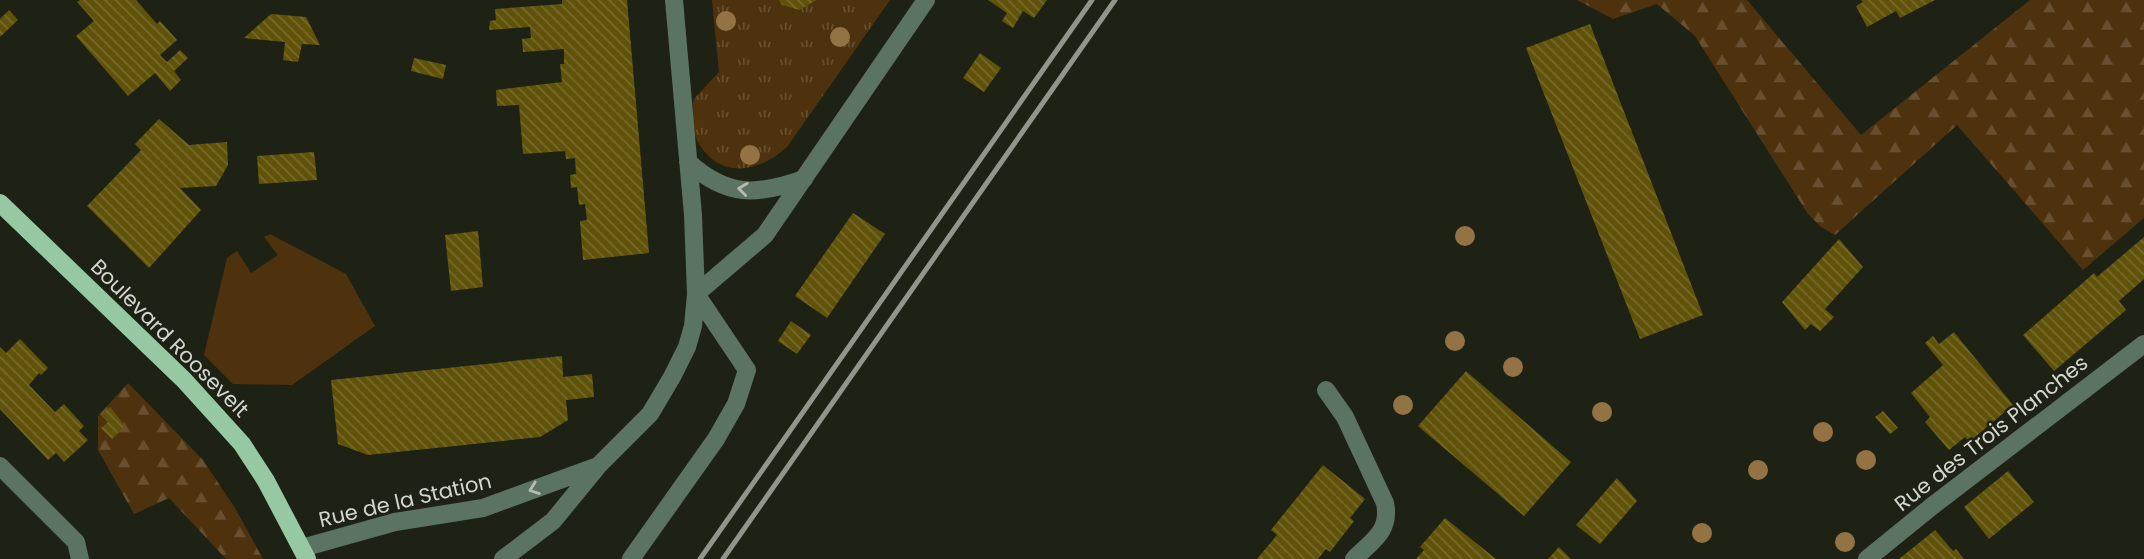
<svg xmlns="http://www.w3.org/2000/svg" width="2144" height="559" font-family="Poppins,sans-serif">
  <style>
    .grass { fill: #4e320d }
    .forest { fill: url(#forest-firs) }
    .park { fill: url(#park-tufts) }
    .building { fill: url(#building-back-hatch) }
    .lines { fill: none; stroke-linecap: round; stroke-linejoin: round }
    .minor { stroke: #5b7361; stroke-width: 18 }
    .major { stroke: #95c8a3; stroke-width: 18 }
    .rail { stroke: #91958b; stroke-width: 5 }
    .tree { fill: #937344 }
    .oneway { stroke: #b5bdb3 }
    .labels { text-anchor: middle; dominant-baseline: central; stroke-width: 5; stroke-linejoin: round; paint-order: stroke }
    .street-label { font-size: 21px; fill: #d3d6ce; stroke: #1d2215 }
  </style>
  <defs>
    <pattern id="forest-firs" width="22" height="20" patternUnits="userSpaceOnUse" patternTransform="scale(1.75)"><rect width="22" height="20" fill="#4e320d"/><path d="M5 1l3.5 6h-7zM16 11l3.5 6h-7z" fill="#674f2f"/></pattern>
    <pattern id="park-tufts" width="24" height="20" patternUnits="userSpaceOnUse" patternTransform="scale(1.75)"><rect width="24" height="20" fill="#4e320d"/><path d="M3 7l-1-3M5 7V3M7 7l1-3M15 17l-1-3M17 17v-4M19 17l1-3" fill="none" stroke="#674f2f"/></pattern>
    <pattern id="building-back-hatch" width="6" height="6" patternUnits="userSpaceOnUse" patternTransform="scale(1.75)"><rect width="6" height="6" fill="#605208"/><path d="M-1 5l2 2M0 0l6 6M5-1l2 2" fill="none" stroke="#766a2b"/></pattern>
  </defs>
  <rect width="100%" height="100%" fill="#1d2215"/>
  <path class="grass" d="M270 234 346 274 375 326 292 385 233 384 204 355 227 258 237 251 251 273 278 255 264 237Z"/>
  <path class="forest" d="M1577 0H1747L1861 135 2030 0H2144V218L2083 270 1957 125 1835 235 1821 227 1808 214 1695 36 1657 4 1613 19Z
    M128 383 203 460 235 508 263 559H226L169 498 134 514 98 450V416Z"/>
  <path class="park" d="M712 0H890L787 147C758 174 716 180 696 138 692 128 693 111 693 100L719 72Z"/>
  <path class="building" d="M80 0H136L157 24 160 21 177 40 160 55 167 62 180 50 188 58 174 71 181 80 170 91 155 73 128 96 76 36 94 21 77 2Z
    M562 0H627L649 253 583 260 580 221 587 220 585 204 579 205 577 187 571 188 570 175 576 174 575 158 566 159 565 151 523 154 519 105 497 106 496 90 562 82 560 64H564V49L523 52 522 39 531 38 530 27 489 30 490 21 496 20 495 9 562 4Z
    M779 0H817L799 10 782 5Z
    M988 0H1047L1034 18 1023 11 1013 28 1002 21 1007 13Z
    M1861 0H1935L1900 18 1896 11 1867 27 1856 6 1863 2Z
    M9 10 18 20 0 37V19Z
    M271 14 306 17 320 45 302 44 298 62 283 60 285 42 244 38Z
    M1590 24 1703 315 1640 339 1526 48Z
    M980 53 1001 68 984 92 963 78Z
    M414 58 446 65 443 79 411 71Z
    M159 119 189 145 227 142 228 165 216 186 180 188 201 210 149 268 87 206 141 150 135 144Z
    M314 152 317 180 259 184 257 156Z
    M853 213 885 234 827 318 795 296Z
    M478 231 483 287 451 291 445 235Z
    M2144 237V279L2119 301 2126 310 2054 371 2023 335 2094 273 2097 277Z
    M1839 239 1863 267 1825 309 1834 317 1820 331 1811 324 1805 330 1782 302Z
    M791 321 811 335 797 354 778 341Z
    M1954 332 2013 405 1969 442 1965 437 1949 450 1925 422 1930 417 1911 393 1943 365 1925 343 1933 336 1939 344Z
    M20 339 48 368 41 375 39 373 29 385 55 412 64 404 84 426 79 431 88 440 64 462 56 453 48 460 0 409V347L6 353Z
    M562 356 563 377 592 374 594 397 566 400 568 420 540 437 368 455 338 444 331 380Z
    M1466 371 1571 462 1524 516 1418 426Z
    M110 407 125 426 112 439 101 428 108 422 101 415Z
    M1883 411 1898 428 1890 434 1875 417Z
    M1323 465 1365 499 1350 518 1354 521 1330 552 1326 549 1318 559H1257L1277 535 1271 530Z
    M2008 471 2034 502 1989 539 1964 507Z
    M1617 478 1637 501 1600 544 1576 525Z
    M1445 518 1496 559H1416L1424 550 1420 547Z
    M1935 530 1953 551 1956 549 1964 559H1899Z
    M1559 547 1571 559H1548Z"/>
  <g class="lines">
    <path class="minor" d="M688 162C727 197 756 196 804 179
      M696 294 765 235 926 0
      M1326 390 1345 417 1385 503C1391 531 1372 541 1354 559
      M0 466 76 542 80 559
      M302 548 395 522 483 508 598 466
      M503 559 553 521 598 466 650 414 672 377 687 347 693 326 696 294 693 215 674 0
      M631 559 716 439 736 404 747 370 696 294
      M1867 559 1931 507 2144 344"/>
    <path class="major" d="M0 203 184 380 242 444 266 481 307 559"/>
    <path class="rail" d="M700 559 1092 0
      M723 559 1115 0"/>
  </g>
  <g class="tree">
    <circle cx="726" cy="21" r="10"/>
    <circle cx="840" cy="37" r="10"/>
    <circle cx="750" cy="155" r="10"/>
    <circle cx="1465" cy="236" r="10"/>
    <circle cx="1455" cy="341" r="10"/>
    <circle cx="1513" cy="367" r="10"/>
    <circle cx="1403" cy="405" r="10"/>
    <circle cx="1602" cy="412" r="10"/>
    <circle cx="1823" cy="432" r="10"/>
    <circle cx="1866" cy="460" r="10"/>
    <circle cx="1758" cy="470" r="10"/>
    <circle cx="1702" cy="533" r="10"/>
    <circle cx="1845" cy="542" r="10"/>
  </g>
  <defs><path id="oneway-chevron" d="M-2-3.5L2.5 0L-2 3.5" fill="none" stroke-width="1.6" stroke-linecap="round" stroke-linejoin="round" transform="scale(1.75)"/></defs>
  <g class="oneway">
    <use href="#oneway-chevron" transform="translate(743 189) rotate(-173)"/>
    <use href="#oneway-chevron" transform="translate(534 489) rotate(160)"/>
  </g>
  <g class="labels">
    <g class="street-label">
      <text transform="translate(170 338) rotate(45)">Boulevard Roosevelt</text>
      <text transform="translate(1991 433) rotate(-38)">Rue des Trois Planches</text>
      <text transform="translate(405 500) rotate(-13)">Rue de la Station</text>
    </g>
  </g>
</svg>
